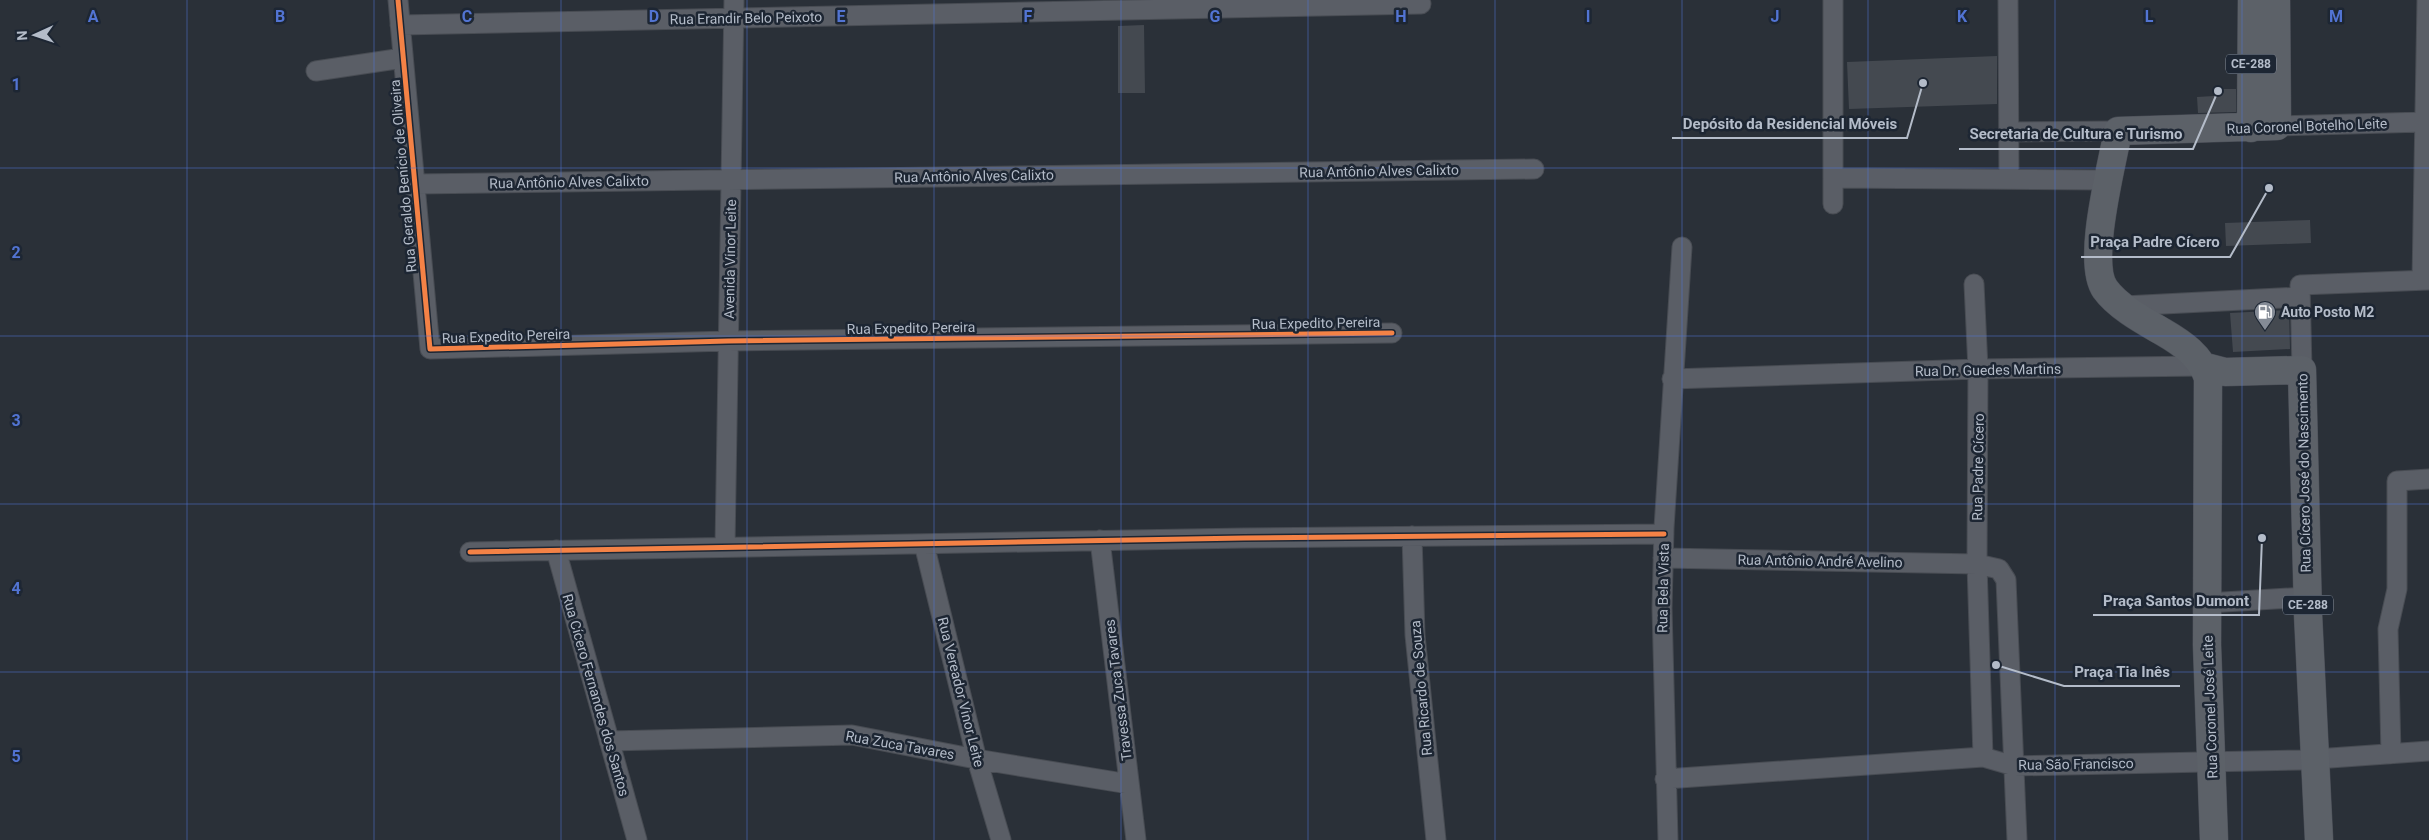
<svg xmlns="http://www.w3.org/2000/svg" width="2429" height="840" font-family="Roboto,sans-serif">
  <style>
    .building { fill: #444950 }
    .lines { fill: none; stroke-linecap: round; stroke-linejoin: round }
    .minor-casing { stroke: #484c53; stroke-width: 21 }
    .primary-casing { stroke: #484c55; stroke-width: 29 }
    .minor { stroke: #5a5e66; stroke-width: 19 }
    .primary { stroke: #5c6168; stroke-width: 28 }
    .cycleway-casing { stroke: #1d2633; stroke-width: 8 }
    .cycleway { stroke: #f48246; stroke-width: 5 }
    .grid { fill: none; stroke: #5274d3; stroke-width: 1; stroke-opacity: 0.55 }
    .labels { text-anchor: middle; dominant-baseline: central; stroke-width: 5; stroke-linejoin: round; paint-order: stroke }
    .shield { fill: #1d2633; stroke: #878f9c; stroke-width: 1 }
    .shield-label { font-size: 12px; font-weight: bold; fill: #b4bcc9 }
    .street-label { font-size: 14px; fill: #b4bcc9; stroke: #1d2633 }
    .poi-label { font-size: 14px; font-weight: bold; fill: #b4bcc9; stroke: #1d2633; text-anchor: start }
    .grid-label { font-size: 16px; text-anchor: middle; font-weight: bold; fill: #5274d3; stroke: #1d2633; stroke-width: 5; stroke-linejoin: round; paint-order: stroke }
    .leader { fill: none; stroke: #b4bcc9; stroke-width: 2 }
    .callout-dot { fill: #b4bcc9; stroke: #1d2633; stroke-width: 2 }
    .callout-label { font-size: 15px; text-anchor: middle; font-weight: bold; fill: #b4bcc9; stroke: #1d2633; stroke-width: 5; stroke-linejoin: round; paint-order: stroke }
  </style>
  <rect width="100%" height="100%" fill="#2a3038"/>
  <path class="building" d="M1144 25 1145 93H1118V26Z
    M1997 56V104L1849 109 1847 62Z
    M2222 89H2236V112L2198 113 2197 97 2214 96V90Z
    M2310 220 2311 243 2226 246 2225 223Z
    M2289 310 2290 349 2233 352 2230 313Z"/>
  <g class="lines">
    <g class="minor-casing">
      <path id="minor" d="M398 0 430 349 728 341 1392 333
        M2008 0 2009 179
        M400 25 1421 4
        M316 71 403 58
        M2277 126 2424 122
        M2009 132 2118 131
        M1833 178 2109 180
        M415 184 1534 169
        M1833 204V0
        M2422 280 2427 0
        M1974 284 1978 369 1977 564 1983 757
        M2124 306 2300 297
        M2302 370 2300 285 2429 280
        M1672 379 1978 369 2202 366
        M1412 536 1415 635 1436 840
        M1100 540 1136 840
        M924 544 976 756 1001 840
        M725 547 734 0
        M556 550 637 840
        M470 552 1244 538 1664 534
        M1663 558 1977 564 1999 569 2006 580 2017 840
        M2207 603 2307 597
        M609 741 852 735 976 759 1129 784
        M2391 754 2388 629 2397 589V481L2429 479
        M1665 779 1983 757 2014 766 2302 760 2429 751
        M1668 840 1662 608 1664 528 1682 247"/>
    </g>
    <g class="primary-casing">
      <path id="primary" d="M2251 128 2252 0
        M2202 366 2225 372 2302 370 2308 614 2319 840
        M2214 840 2207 645 2208 378C2201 356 2182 343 2163 332 2144 321 2118 307 2105 289 2086 262 2112 165 2118 131L2277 126 2276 0"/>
    </g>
    <use href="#minor" class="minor"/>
    <use href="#primary" class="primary"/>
    <g class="cycleway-casing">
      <path id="cycleway" d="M398 0 430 349 728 341 1392 333
        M470 552 1244 538 1664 534"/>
    </g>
    <use href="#cycleway" class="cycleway"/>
  </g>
  <path class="grid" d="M187 0V840M374 0V840M561 0V840M747 0V840M934 0V840M1121 0V840M1308 0V840M1495 0V840M1682 0V840M1868 0V840M2055 0V840M2242 0V840M0 168H2429M0 336H2429M0 504H2429M0 672H2429"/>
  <defs>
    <g id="fuel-pin" transform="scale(1.125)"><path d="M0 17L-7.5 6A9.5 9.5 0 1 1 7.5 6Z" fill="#848b96" stroke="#1d2633"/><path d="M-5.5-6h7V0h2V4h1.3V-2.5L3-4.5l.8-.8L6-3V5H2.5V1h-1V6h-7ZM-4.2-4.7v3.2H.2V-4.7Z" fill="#fff"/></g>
  </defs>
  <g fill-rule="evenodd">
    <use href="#fuel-pin" x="2265" y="312"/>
  </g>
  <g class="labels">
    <g class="shield">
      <rect x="2226" y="54.5" width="50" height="19" rx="4"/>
      <rect x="2283" y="595.5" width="50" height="19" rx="4"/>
    </g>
    <g class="shield-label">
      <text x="2251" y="64">CE-288</text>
      <text x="2308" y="605">CE-288</text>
    </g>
    <g class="street-label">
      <text transform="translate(746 18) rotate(-1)">Rua Erandir Belo Peixoto</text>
      <text transform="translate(2307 126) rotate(-2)">Rua Coronel Botelho Leite</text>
      <text transform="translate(1379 171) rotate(-1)">Rua Antônio Alves Calixto</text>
      <text transform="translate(403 176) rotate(-95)">Rua Geraldo Benício de Oliveira</text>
      <text transform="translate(974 176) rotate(-1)">Rua Antônio Alves Calixto</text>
      <text transform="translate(569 182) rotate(-1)">Rua Antônio Alves Calixto</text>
      <text transform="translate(730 259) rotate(-89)">Avenida Vinor Leite</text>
      <text transform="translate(1316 323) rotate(-1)">Rua Expedito Pereira</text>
      <text transform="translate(911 328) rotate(-1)">Rua Expedito Pereira</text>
      <text transform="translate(506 336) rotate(-2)">Rua Expedito Pereira</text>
      <text transform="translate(1988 370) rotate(-1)">Rua Dr. Guedes Martins</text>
      <text transform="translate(1978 467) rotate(-89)">Rua Padre Cícero</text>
      <text transform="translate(2304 473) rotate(-91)">Rua Cícero José do Nascimento</text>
      <text transform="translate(1820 561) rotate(1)">Rua Antônio André Avelino</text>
      <text transform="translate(1663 588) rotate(-89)">Rua Bela Vista</text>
      <text transform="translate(1421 688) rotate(-95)">Rua Ricardo de Souza</text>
      <text transform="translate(1118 690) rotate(-97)">Travessa Zuca Tavares</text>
      <text transform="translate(961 692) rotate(76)">Rua Vereador Vinor Leite</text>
      <text transform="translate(596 695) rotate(74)">Rua Cícero Fernandes dos Santos</text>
      <text transform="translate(2210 707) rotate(-92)">Rua Coronel José Leite</text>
      <text transform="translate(900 745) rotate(10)">Rua Zuca Tavares</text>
      <text transform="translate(2076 764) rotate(-1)">Rua São Francisco</text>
    </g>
    <g class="poi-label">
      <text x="2281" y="312">Auto Posto M2</text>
    </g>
  </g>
  <g class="grid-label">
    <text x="93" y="22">A</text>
    <text x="280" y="22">B</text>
    <text x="467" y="22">C</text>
    <text x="654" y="22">D</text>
    <text x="841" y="22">E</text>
    <text x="1028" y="22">F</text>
    <text x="1215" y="22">G</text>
    <text x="1401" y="22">H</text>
    <text x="1588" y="22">I</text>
    <text x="1775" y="22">J</text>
    <text x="1962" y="22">K</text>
    <text x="2149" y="22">L</text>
    <text x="2336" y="22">M</text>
    <text x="16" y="90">1</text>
    <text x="16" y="258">2</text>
    <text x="16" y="426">3</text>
    <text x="16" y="594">4</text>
    <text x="16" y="762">5</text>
  </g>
  <path class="leader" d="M1923 83L1907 138H1672M2218 91L2193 149H1959M2269 188L2230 257H2081M2262 538L2259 615H2093M1996 665L2064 686H2180"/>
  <g class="callout-dot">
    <circle cx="1923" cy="83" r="5"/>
    <circle cx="2218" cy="91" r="5"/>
    <circle cx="2269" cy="188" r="5"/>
    <circle cx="2262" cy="538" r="5"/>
    <circle cx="1996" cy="665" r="5"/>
  </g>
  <g class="callout-label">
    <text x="1790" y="129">Depósito da Residencial Móveis</text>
    <text x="2076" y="139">Secretaria de Cultura e Turismo</text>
    <text x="2155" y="247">Praça Padre Cícero</text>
    <text x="2176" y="606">Praça Santos Dumont</text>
    <text x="2122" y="677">Praça Tia Inês</text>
  </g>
  <g transform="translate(35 35) rotate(267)" stroke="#1d2633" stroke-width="4" paint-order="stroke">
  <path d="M0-4L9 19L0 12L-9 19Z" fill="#b4bcc9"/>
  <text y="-8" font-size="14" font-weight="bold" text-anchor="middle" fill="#b4bcc9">N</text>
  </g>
</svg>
